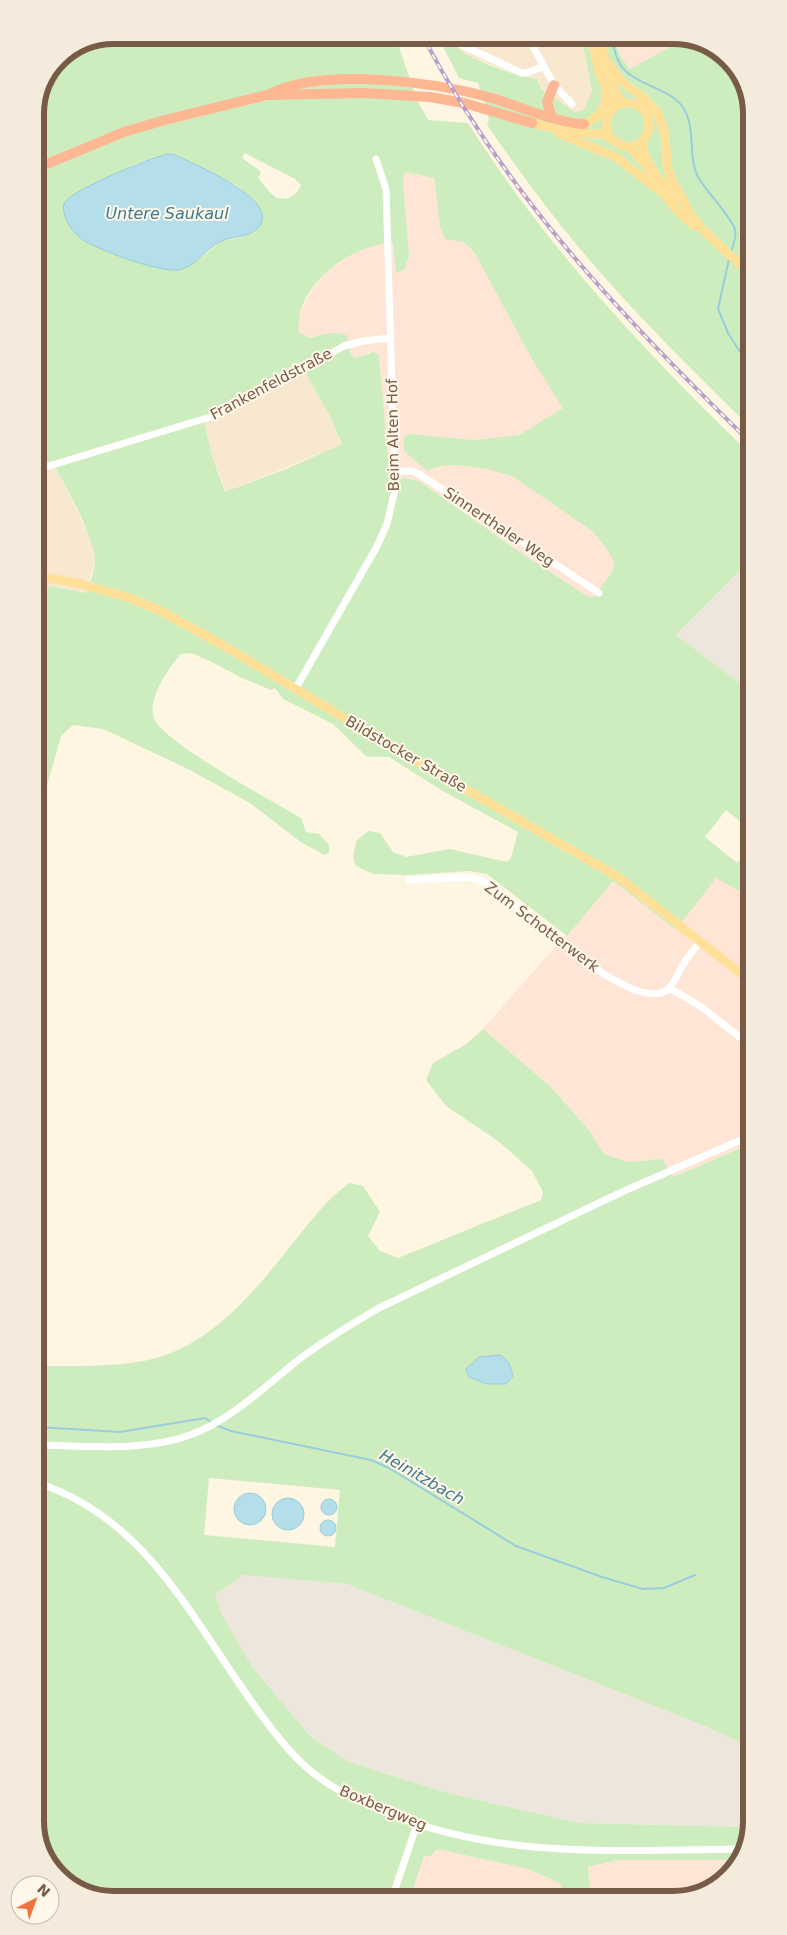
<svg xmlns="http://www.w3.org/2000/svg" width="787" height="1935" font-family="'DejaVu Sans',sans-serif">
  <style>
    .residential { fill: #f7e8cf }
    .commercial { fill: #ffe5d5 }
    .industrial { fill: #ede6dd }
    .green { fill: #ceedbf; fill-rule: evenodd }
    .water { fill: #b4deea; stroke: #9acddc }
    .lines { fill: none; stroke-linecap: round; stroke-linejoin: round }
    .stream { stroke: #9acddc; stroke-width: 2 }
    .minor { stroke: #fff; stroke-width: 7 }
    .major { stroke: #ffe098; stroke-width: 9 }
    .highway { stroke: #feb793; stroke-width: 10 }
    .rail-casing { stroke: #b99fc9; stroke-width: 4 }
    .rail { stroke: #fff8ea; stroke-width: 2; stroke-dasharray: 5.5; stroke-linecap: butt }
    .labels { text-anchor: middle; dominant-baseline: central; stroke-width: 4; stroke-linejoin: round; paint-order: stroke }
    .street-label { font-size: 15px; fill: #785b46; stroke: #fff8ea }
    .water-label { font-size: 16px; font-style: italic; fill: #3d7a8e; stroke: #fff8ea }
    .rim { fill: none; stroke: #785b46; stroke-width: 6 }
  </style>
  <rect width="100%" height="100%" fill="#fef5e2"/>
  <path class="residential" d="M444 35H581L592 91 588 103 584 110 575 112 541 89 537 79 523 77 468 56Z
    M302 365 330 416 342 444 226 492 212 456 203 417Z
    M53 462 93 544 95 561 86 593 36 583V466Z"/>
  <path class="commercial" d="M613 35H679L686 38 630 69 620 56Z
    M405 172 434 178 440 227 464 242 474 252 533 361 564 408 519 435 474 440 410 434 431 470 441 466 457 465 487 469 512 476 592 531 606 548 614 562 612 572 594 597H589L521 553 419 481 404 478 390 481 379 355 369 352 355 358 352 356 347 342 326 333 310 338 299 333 297 321 310 292 326 271 356 252 378 243 394 242 395 255 405 218 403 181Z
    M716 877 750 897V1144L673 1177 661 1159 628 1162 604 1154 589 1130 550 1086 483 1029 613 881 676 930Z
    M437 1849 528 1869 561 1884 560 1897 410 1898 424 1856H431Z
    M617 1860H739L736 1869 698 1896 591 1897 588 1867Z"/>
  <path class="industrial" d="M749 561V690L676 635Z
    M243 1575 347 1584 705 1726 752 1748V1800L743 1827 579 1823 444 1792 349 1762 312 1738 253 1668 222 1615 215 1595Z"/>
  <path class="green" d="M114 35H395L417 100 428 120 468 123C546 247 645 352 749 453V561L676 635 749 690 750 829 726 810 705 837 737 863 750 847V897L716 878 676 930 613 881 567 936 487 874 470 871 409 875 373 874 356 866 353 859 356 841 368 831 380 833 393 852 406 857 450 849 507 862 511 858 518 832 441 790 389 757H367L333 724 283 699 275 688 271 690 242 678 210 661 191 653 181 654C169 667 147 699 154 718 162 742 274 802 301 818L306 832 319 834 329 845V852L325 855 302 843 250 803 186 768 103 729 73 725 61 736 37 821 36 583 86 593C90 583 95 570 95 559 93 533 65 487 53 462L36 466 35 109 58 58ZM245 153 295 179 301 185C299 190 295 195 290 197 275 204 267 188 258 178L261 173 259 170 242 158ZM173 154 236 185 256 202 242 237 220 242 198 260 120 255 81 239 75 195 135 164ZM405 172 434 178 440 227 445 239 464 242 474 252 533 361 563 408 519 435 474 440 410 434 404 436V451L427 471 441 466 457 465 487 469 512 476 592 531 606 548 614 562 612 572 594 597H589L521 553 419 481 404 478 390 481 379 355 374 352 355 358C349 354 347 343 348 336 335 330 323 334 310 338L299 333C293 286 351 244 393 243L396 273 404 270 409 256 403 181ZM301 365 330 416 342 444 286 469 225 492 212 456 203 417Z
    M437 35C449 35 458 50 469 56 490 66 515 76 537 79L541 89 575 112 584 110 592 91 581 35H613L620 56 630 69 686 38 721 51 748 89 749 426C691 369 633 312 581 250 547 210 517 168 487 125L489 119 478 83 459 78Z
    M483 1029 550 1086 589 1130 604 1154 628 1162 662 1159 673 1177 750 1144 752 1748 705 1726 347 1584 243 1575 215 1595 222 1615 253 1668 312 1738 349 1762 444 1792 579 1823 743 1827 752 1800V1822L739 1860H617L588 1867 591 1897H560L561 1884 528 1869 437 1849 431 1856H424L410 1898 108 1900 66 1884 39 1846 38 1366C70 1366 105 1367 137 1362 200 1353 243 1305 281 1258 303 1232 322 1202 350 1183L363 1186 380 1212 368 1236 380 1251 398 1258 541 1200 543 1192 532 1171 498 1141 446 1106 426 1080 433 1063 465 1045ZM209 1478 340 1490 335 1547 204 1535Z"/>
  <path class="water" d="M167 154H173C191 163 284 200 258 228 247 239 233 235 220 242 203 250 193 272 172 270 151 269 101 251 83 240 74 234 66 223 64 213 63 209 63 205 65 202 76 188 148 159 167 154Z
    M501 1355 509 1363 513 1376 506 1384H487L469 1377 466 1369 479 1357Z
    M234 1509a16 16 0 1 1 32 0a16 16 0 1 1-32 0Z
    M272 1514a16 16 0 1 1 32 0a16 16 0 1 1-32 0Z
    M321 1507a8 8 0 1 1 16 0a8 8 0 1 1-16 0Z
    M320 1528a8 8 0 1 1 16 0a8 8 0 1 1-16 0Z"/>
  <g class="lines">
    <path class="stream" d="M611 35C613 44 615 56 620 64 631 84 668 87 682 106 697 126 687 156 698 177 705 190 733 219 735 230 737 237 733 245 731 252
      M729 259 718 309 728 333 749 366
      M215 1425 231 1431 371 1460 389 1468 516 1546 602 1577 643 1589 664 1588 695 1575
      M38 1427 120 1432 205 1418 211 1422"/>
    <path class="minor" d="M448 35 459 44 522 73H527L544 66
      M527 35 554 85 572 104
      M36 470 210 417 233 407 344 346 363 341 391 338
      M396 471H412L422 476 599 593
      M296 688 376 548 387 524 395 490 386 189 376 159
      M409 880 469 877 488 883 602 973C617 982 655 1005 670 987 676 980 679 971 684 963 689 955 695 948 701 941
      M669 988 700 1006 750 1045
      M38 1445C87 1446 143 1452 190 1435 232 1420 267 1384 302 1357 327 1339 353 1323 379 1308L624 1191 750 1136
      M38 1483C146 1518 192 1619 254 1705 270 1727 286 1749 306 1767 331 1789 362 1803 392 1815 508 1860 621 1850 743 1849
      M392 1898 417 1824"/>
    <path class="major" d="M590 35 599 72 610 98 611 109
      M600 35C604 59 607 84 623 103
      M604 58 621 81 647 101 658 114 665 135 667 165 671 178 691 215
      M532 123C543 126 554 129 566 131 577 134 589 132 600 134 614 136 624 156 641 142 646 138 649 132 649 125 649 93 596 96 608 135
      M584 124C598 118 608 108 605 91
      M560 134 616 157 661 192
      M642 141C642 162 664 185 677 200
      M629 147C655 170 664 207 696 226
      M688 211 701 228 748 272
      M36 576 77 583 130 598 163 612 224 646 401 752 618 877 750 981"/>
    <path class="highway" d="M270 94C324 67 435 82 492 98 522 107 552 122 584 124
      M552 118 547 102 554 85
      M35 169 124 132 165 120 267 95 365 93 430 97 464 103 532 123"/>
    <g class="rail-casing">
      <path id="rail" d="M422 35C506 195 621 316 749 441"/>
    </g>
    <use href="#rail" class="rail"/>
  </g>
  <g class="labels">
    <g class="street-label">
      <text transform="translate(271 384) rotate(-28)">Frankenfeldstraße</text>
      <text transform="translate(393 435) rotate(-91)">Beim Alten Hof</text>
      <text transform="translate(499 527) rotate(34)">Sinnerthaler Weg</text>
      <text transform="translate(406 754) rotate(30)">Bildstocker Straße</text>
      <text transform="translate(542 927) rotate(37)">Zum Schotterwerk</text>
      <text transform="translate(383 1808) rotate(23)">Boxbergweg</text>
    </g>
    <g class="water-label">
      <text x="167" y="213">Untere Saukaul</text>
      <text transform="translate(422 1477) rotate(30)">Heinitzbach</text>
    </g>
  </g>
  <path d="M0 0H787V1935H0ZM114 44H673A70 70 0 0 1 743 114V1821A70 70 0 0 1 673 1891H114A70 70 0 0 1 44 1821V114A70 70 0 0 1 114 44Z" fill="#f4ebdd" fill-rule="evenodd"/>
  <path class="rim" d="M114 44H673A70 70 0 0 1 743 114V1821A70 70 0 0 1 673 1891H114A70 70 0 0 1 44 1821V114A70 70 0 0 1 114 44Z"/>
  <g transform="translate(35 1900) rotate(42)"><circle r="24" fill="#fff8ea" stroke="#c9b9a8"/>
  <path d="M0-4L9 19L0 12L-9 19Z" fill="#f3723c"/>
  <text y="-8" font-size="14" font-weight="bold" text-anchor="middle" fill="#785b46">N</text>
  </g>
</svg>
